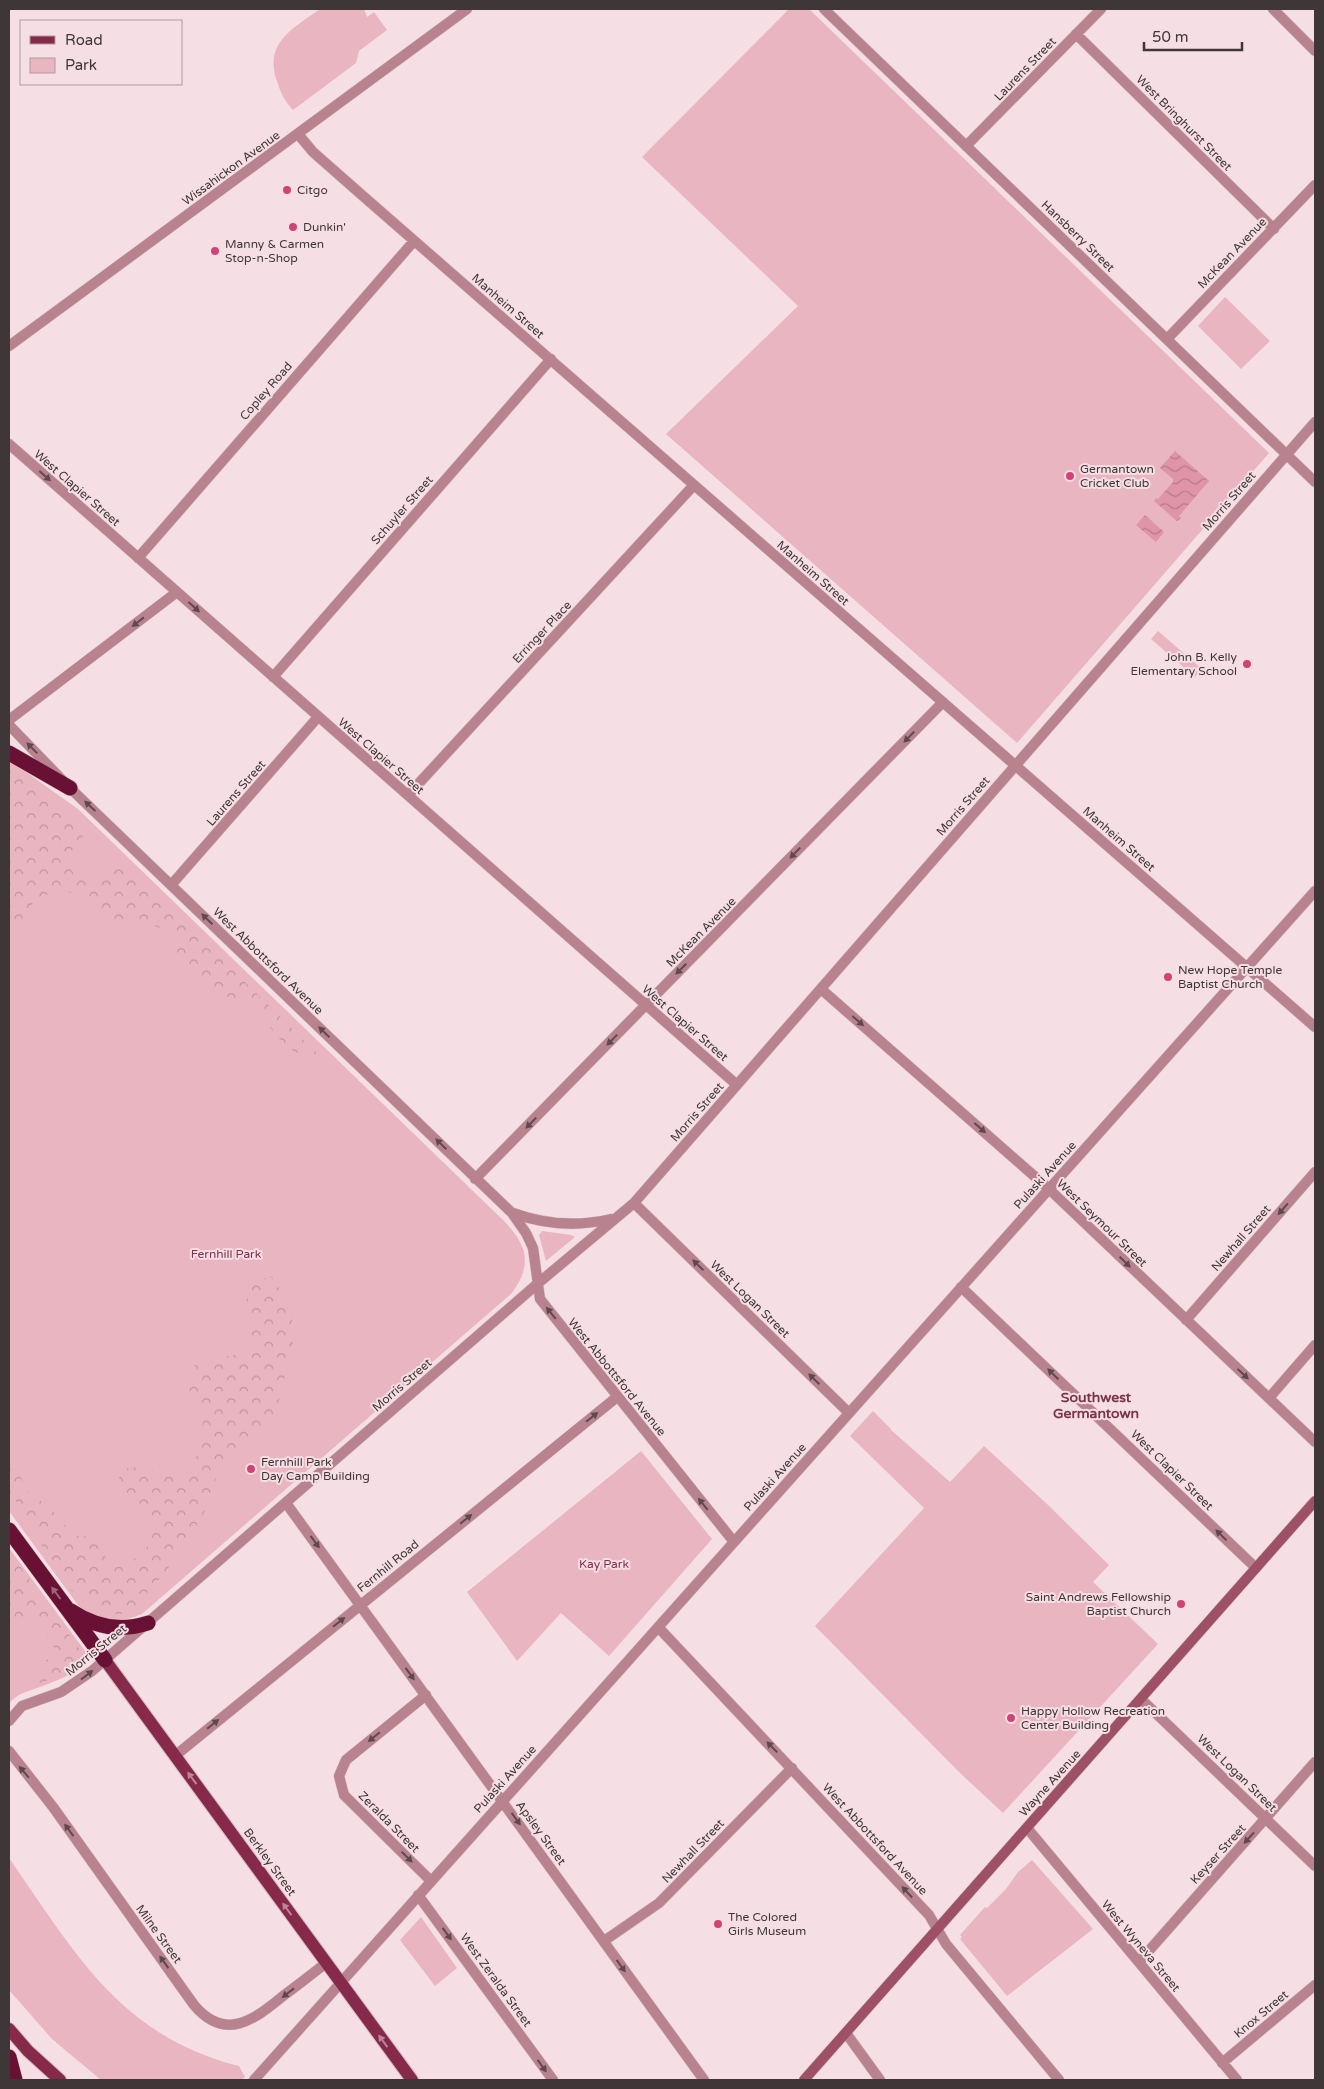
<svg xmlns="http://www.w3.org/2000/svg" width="1324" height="2089" font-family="'Varela Round',sans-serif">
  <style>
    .green { fill: #e8b5c1 }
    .forest { fill: url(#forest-crowns) }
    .water { fill: url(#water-waves) }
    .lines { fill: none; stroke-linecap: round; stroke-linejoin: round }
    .minor-casing { stroke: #d1bdc2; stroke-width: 11 }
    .tertiary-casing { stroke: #d1bdc2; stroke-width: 11 }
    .secondary-casing { stroke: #d1bdc2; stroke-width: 11 }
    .primary-casing { stroke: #d1bdc2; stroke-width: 14 }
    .motorway-casing { stroke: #d1bdc2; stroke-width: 16 }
    .minor { stroke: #b8828f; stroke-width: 10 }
    .tertiary { stroke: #b8828f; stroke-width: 10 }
    .secondary { stroke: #9d5066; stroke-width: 10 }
    .primary { stroke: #87294a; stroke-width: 12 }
    .motorway { stroke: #691134; stroke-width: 15 }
    .oneway { fill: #5d494e }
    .oneway2 { fill: #a1637a }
    .oneway3 { fill: #be8497 }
    .poi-dot { fill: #d04475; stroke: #f6dfe4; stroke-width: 2 }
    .labels { text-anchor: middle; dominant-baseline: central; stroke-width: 4; stroke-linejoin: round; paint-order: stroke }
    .street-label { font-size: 12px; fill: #3f3638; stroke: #f6dfe4 }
    .poi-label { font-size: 12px; fill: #3f3638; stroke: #f6dfe4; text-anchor: start }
    .park-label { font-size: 12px; fill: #862e4b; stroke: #f6dfe4 }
    .neighbourhood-label { font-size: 14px; font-weight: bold; fill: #7b354a; stroke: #f6dfe4 }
  </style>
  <defs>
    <pattern id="forest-crowns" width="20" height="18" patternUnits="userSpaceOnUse" patternTransform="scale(1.25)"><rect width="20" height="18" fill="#e8b5c1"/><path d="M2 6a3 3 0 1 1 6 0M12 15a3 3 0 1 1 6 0" fill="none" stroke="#bd949e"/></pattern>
    <pattern id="water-waves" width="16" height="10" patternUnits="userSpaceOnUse" patternTransform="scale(1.25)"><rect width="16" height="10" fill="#df94a7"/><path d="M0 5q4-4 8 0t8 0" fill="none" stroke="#b67a89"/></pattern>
  </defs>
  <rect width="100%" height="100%" fill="#f6dfe4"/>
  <path class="green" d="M320 9H364L367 17 374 12 387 30 359 51 356 63 293 110C286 103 281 94 278 84 262 44 292 29 320 9Z
    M789 9H809L1269 453 1017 743 666 434 798 306 642 157Z
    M1225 297 1270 341 1241 369 1198 326Z
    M1158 631 1202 669 1195 677 1151 639Z
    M9 760 78 809 504 1221C527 1245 533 1264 512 1293L142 1614C118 1624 98 1623 78 1605L9 1511Z
    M542 1231 571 1235 575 1237 546 1261 539 1235Z
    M873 1411 891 1429V1430L950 1482 984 1446 1047 1504 1109 1565 1093 1582 1158 1644 1003 1813 959 1772 815 1626 924 1508 850 1436Z
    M641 1451 712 1539 609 1656 561 1613 517 1661 467 1592Z
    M9 1548 85 1651H90C96 1671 35 1688 21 1694 16 1696 13 1700 9 1703Z
    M9 1858C74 1951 119 2036 239 2066L245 2077 241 2080H101L52 2039 9 1990Z
    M1032 1860 1093 1929 1007 1996 960 1939 962 1937 960 1935 985 1907 987 1908 1006 1889 1018 1872Z
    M421 1917 457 1968 435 1986 400 1940Z"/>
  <path class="forest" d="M9 767 58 801 86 830 78 846 70 852 68 866 76 877C98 879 104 870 125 868L182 920 316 1052 315 1056C279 1055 276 1027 252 1006 242 997 230 999 220 994 210 989 205 979 198 972 193 966 185 963 180 957 175 950 174 940 171 932L152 925 110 919 79 895 57 889 32 904 24 918 9 929Z
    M271 1276 292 1308 293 1344 275 1416 217 1470C213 1505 195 1530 175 1558 166 1572 156 1584 144 1596 140 1600 136 1607 131 1610 102 1629 48 1575 42 1549 41 1542 43 1537 40 1530H30L23 1526 15 1498 9 1492V1458L16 1466 27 1492 47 1505 75 1536H84L97 1541C105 1573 138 1568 150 1541 152 1536 152 1530 153 1526 142 1512 133 1501 118 1492V1481L122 1470C146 1462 164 1476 187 1481 197 1460 205 1433 202 1410L189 1402C176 1353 215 1360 248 1353L251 1338 245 1285Z
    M9 1551 83 1654 59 1677 36 1684 37 1663 59 1656 39 1622 23 1617 9 1626Z"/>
  <path class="water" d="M1175 451 1209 481 1179 516 1181 518 1177 521 1154 501 1156 498 1158 499 1173 482V479L1160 468Z
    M1145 515 1164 532 1156 542 1136 525Z"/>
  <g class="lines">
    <g class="minor-casing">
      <path id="minor" d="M824 9 1315 482
        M1273 9 1315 51
        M1076 34 1274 229
        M298 134 313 152 363 196 1315 1027
        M966 146 1101 9
        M1167 339 1315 185
        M9 444 737 1085
        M138 558 414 241
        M273 677 551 359
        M9 720 177 592
        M9 725 70 788 512 1213 526 1233 533 1248 540 1299 734 1542
        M408 795 694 485
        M172 884 318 717
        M821 989 1049 1189 1315 1442
        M475 1179 943 702
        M634 1203 849 1413
        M513 1213C546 1225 577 1227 611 1219
        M961 1287 1256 1568
        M1186 1320 1315 1172
        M1269 1398 1315 1345
        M286 1503 704 2080
        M658 1627 929 1915 946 1944 1059 2080
        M426 1695 346 1760 339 1776 344 1795 431 1881
        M1141 1699 1315 1866
        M9 1721 22 1706 61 1692 92 1671 536 1285 634 1203 1315 422
        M9 1751 53 1807 194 2005C225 2042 254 2020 283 1996 298 1985 312 1974 326 1963
        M176 1755 617 1397
        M1027 1828 1237 2080
        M418 1895 553 2080
        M604 1941 659 1903 792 1768
        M1139 1962 1315 1762
        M846 2033 880 2080
        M1222 2063 1315 1985
        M254 2080 1315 891"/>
    </g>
    <g class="tertiary-casing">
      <path id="tertiary" d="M9 346 467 9"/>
    </g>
    <g class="secondary-casing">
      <path id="secondary" d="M804 2080 1315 1501"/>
    </g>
    <g class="primary-casing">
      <path id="primary" d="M105 1660 412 2080
        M9 2029 28 2051 60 2080"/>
    </g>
    <g class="motorway-casing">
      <path id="motorway" d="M9 753 70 788
        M9 1530 105 1660
        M71 1611C95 1627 121 1632 148 1623
        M9 2057 15 2080"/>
    </g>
    <use href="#minor" class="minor"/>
    <use href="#tertiary" class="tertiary"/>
    <use href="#secondary" class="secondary"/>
    <use href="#primary" class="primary"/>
    <use href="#motorway" class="motorway"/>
  </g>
  <defs><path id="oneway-solid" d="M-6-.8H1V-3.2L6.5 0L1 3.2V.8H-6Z" transform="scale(1.25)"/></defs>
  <g class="oneway">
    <use href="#oneway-solid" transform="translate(45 476) rotate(41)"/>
    <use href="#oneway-solid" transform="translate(194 607) rotate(42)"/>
    <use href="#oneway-solid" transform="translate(138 622) rotate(142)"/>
    <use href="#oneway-solid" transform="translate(909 737) rotate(134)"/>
    <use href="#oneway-solid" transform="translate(32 748) rotate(-134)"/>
    <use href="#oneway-solid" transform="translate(90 806) rotate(-137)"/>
    <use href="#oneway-solid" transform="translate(795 853) rotate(134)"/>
    <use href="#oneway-solid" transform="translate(207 919) rotate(-136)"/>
    <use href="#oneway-solid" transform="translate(681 969) rotate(135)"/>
    <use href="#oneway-solid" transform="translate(858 1021) rotate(41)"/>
    <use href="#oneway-solid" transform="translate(324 1032) rotate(-136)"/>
    <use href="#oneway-solid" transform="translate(612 1040) rotate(134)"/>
    <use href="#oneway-solid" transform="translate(531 1123) rotate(134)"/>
    <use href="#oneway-solid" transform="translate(980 1128) rotate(41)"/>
    <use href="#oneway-solid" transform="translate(441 1144) rotate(-136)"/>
    <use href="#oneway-solid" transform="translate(1283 1209) rotate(131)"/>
    <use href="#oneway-solid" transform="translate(1125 1262) rotate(44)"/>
    <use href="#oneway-solid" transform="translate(698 1265) rotate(-136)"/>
    <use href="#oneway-solid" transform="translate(551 1313) rotate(-129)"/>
    <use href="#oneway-solid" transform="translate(1053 1374) rotate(-136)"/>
    <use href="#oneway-solid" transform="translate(1243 1374) rotate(43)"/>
    <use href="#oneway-solid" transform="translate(814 1379) rotate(-136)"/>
    <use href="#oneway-solid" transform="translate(592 1417) rotate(-39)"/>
    <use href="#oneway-solid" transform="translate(703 1504) rotate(-129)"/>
    <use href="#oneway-solid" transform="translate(466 1519) rotate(-39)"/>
    <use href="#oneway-solid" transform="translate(1221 1535) rotate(-136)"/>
    <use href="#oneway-solid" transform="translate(315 1542) rotate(54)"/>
    <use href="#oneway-solid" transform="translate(339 1622) rotate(-39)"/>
    <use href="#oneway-solid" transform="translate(410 1674) rotate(54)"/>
    <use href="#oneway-solid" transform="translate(87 1675) rotate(-37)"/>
    <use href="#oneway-solid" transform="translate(213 1724) rotate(-39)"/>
    <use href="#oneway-solid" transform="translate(374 1737) rotate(141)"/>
    <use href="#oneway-solid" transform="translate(772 1747) rotate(-134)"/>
    <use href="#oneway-solid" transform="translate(24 1772) rotate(-131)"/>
    <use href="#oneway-solid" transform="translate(516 1819) rotate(54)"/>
    <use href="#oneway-solid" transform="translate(69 1830) rotate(-126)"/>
    <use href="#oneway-solid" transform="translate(1249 1838) rotate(132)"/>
    <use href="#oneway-solid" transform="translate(407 1857) rotate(45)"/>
    <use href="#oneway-solid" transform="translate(907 1892) rotate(-133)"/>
    <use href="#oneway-solid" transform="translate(447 1934) rotate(54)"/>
    <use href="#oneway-solid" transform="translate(164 1962) rotate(-126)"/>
    <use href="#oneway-solid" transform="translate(621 1966) rotate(54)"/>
    <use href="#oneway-solid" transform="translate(288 1993) rotate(142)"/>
    <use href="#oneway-solid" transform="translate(542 2066) rotate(54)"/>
  </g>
  <use class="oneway2" href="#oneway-solid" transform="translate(56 1593) rotate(-127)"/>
  <g class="oneway3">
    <use href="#oneway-solid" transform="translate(192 1778) rotate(-126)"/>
    <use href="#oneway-solid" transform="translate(287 1909) rotate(-126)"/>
    <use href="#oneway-solid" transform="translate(383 2041) rotate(-126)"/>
  </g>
  <g class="poi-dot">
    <circle cx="287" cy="190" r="5"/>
    <circle cx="293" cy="227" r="5"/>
    <circle cx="215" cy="251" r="5"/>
    <circle cx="1070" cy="476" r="5"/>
    <circle cx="1247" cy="664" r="5"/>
    <circle cx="1168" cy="977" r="5"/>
    <circle cx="251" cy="1469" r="5"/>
    <circle cx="1181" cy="1604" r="5"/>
    <circle cx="1011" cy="1718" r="5"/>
    <circle cx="718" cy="1924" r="5"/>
  </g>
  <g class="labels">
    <g class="street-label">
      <text transform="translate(1025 69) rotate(-46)">Laurens Street</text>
      <text transform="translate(1184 123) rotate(45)">West Bringhurst Street</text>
      <text transform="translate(231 168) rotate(-36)">Wissahickon Avenue</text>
      <text transform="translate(1078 236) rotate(44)">Hansberry Street</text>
      <text transform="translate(1232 253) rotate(-46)">McKean Avenue</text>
      <text transform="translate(508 306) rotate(41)">Manheim Street</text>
      <text transform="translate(266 391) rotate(-49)">Copley Road</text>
      <text transform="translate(77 488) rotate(41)">West Clapier Street</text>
      <text transform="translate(1229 501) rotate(-49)">Morris Street</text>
      <text transform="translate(402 510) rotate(-49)">Schuyler Street</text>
      <text transform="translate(813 573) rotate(41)">Manheim Street</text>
      <text transform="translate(542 632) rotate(-47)">Erringer Place</text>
      <text transform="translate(381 756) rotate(41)">West Clapier Street</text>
      <text transform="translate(236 793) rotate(-49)">Laurens Street</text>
      <text transform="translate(963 806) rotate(-49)">Morris Street</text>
      <text transform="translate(1119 839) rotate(41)">Manheim Street</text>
      <text transform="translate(701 932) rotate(-45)">McKean Avenue</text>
      <text transform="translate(268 961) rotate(44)">West Abbottsford Avenue</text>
      <text transform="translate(685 1023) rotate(41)">West Clapier Street</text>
      <text transform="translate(697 1112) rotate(-49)">Morris Street</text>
      <text transform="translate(1045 1175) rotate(-48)">Pulaski Avenue</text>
      <text transform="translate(1102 1223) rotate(44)">West Seymour Street</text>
      <text transform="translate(1241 1238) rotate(-49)">Newhall Street</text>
      <text transform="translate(750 1299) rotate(44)">West Logan Street</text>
      <text transform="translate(617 1377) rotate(51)">West Abbottsford Avenue</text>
      <text transform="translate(402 1385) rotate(-41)">Morris Street</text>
      <text transform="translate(1172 1470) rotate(44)">West Clapier Street</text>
      <text transform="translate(775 1477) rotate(-48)">Pulaski Avenue</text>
      <text transform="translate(388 1566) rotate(-39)">Fernhill Road</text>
      <text transform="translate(96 1650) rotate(-39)">Morris Street</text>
      <text transform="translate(1237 1773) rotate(44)">West Logan Street</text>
      <text transform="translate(505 1779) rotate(-48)">Pulaski Avenue</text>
      <text transform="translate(1050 1783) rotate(-48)">Wayne Avenue</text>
      <text transform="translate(389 1822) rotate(45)">Zeralda Street</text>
      <text transform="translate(541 1833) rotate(54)">Apsley Street</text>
      <text transform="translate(875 1839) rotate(47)">West Abbottsford Avenue</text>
      <text transform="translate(693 1851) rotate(-46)">Newhall Street</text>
      <text transform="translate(1218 1854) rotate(-48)">Keyser Street</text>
      <text transform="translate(270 1862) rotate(54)">Berkley Street</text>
      <text transform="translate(159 1934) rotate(54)">Milne Street</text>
      <text transform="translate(1141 1946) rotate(50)">West Wyneva Street</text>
      <text transform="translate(496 1980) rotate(54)">West Zeralda Street</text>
      <text transform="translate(1261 2014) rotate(-40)">Knox Street</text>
    </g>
    <g class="poi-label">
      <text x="297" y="190">Citgo</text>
      <text x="303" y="227">Dunkin'</text>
      <text x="225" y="244">Manny &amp; Carmen<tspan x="225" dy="14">Stop-n-Shop</tspan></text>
      <text x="1080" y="469">Germantown<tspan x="1080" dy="14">Cricket Club</tspan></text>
      <text x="1237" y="657" text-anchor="end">John B. Kelly<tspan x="1237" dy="14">Elementary School</tspan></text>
      <text x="1178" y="970">New Hope Temple<tspan x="1178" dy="14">Baptist Church</tspan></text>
      <text x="261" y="1462">Fernhill Park<tspan x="261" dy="14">Day Camp Building</tspan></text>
      <text x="1171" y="1597" text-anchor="end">Saint Andrews Fellowship<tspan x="1171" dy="14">Baptist Church</tspan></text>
      <text x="1021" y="1711">Happy Hollow Recreation<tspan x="1021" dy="14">Center Building</tspan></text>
      <text x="728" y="1917">The Colored<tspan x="728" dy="14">Girls Museum</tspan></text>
    </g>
    <g class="park-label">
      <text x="226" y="1254">Fernhill Park</text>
      <text x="604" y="1564">Kay Park</text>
    </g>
    <g class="neighbourhood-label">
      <text x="1096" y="1397">Southwest<tspan x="1096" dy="16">Germantown</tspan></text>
    </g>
  </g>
  <rect width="1324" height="2089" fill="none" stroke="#3f3638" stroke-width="20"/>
  <rect x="20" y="20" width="162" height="65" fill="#f6dfe4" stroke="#ad9b9f"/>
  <rect x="30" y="36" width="25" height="8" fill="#87294a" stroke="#ad9b9f"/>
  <text x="65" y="45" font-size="15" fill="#3f3638">Road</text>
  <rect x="30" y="58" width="25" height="15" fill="#e8b5c1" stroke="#ad9b9f"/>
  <text x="65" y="70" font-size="15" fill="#3f3638">Park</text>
  <path d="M1144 42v8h98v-8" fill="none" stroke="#3f3638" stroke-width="2.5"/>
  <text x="1152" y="42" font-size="15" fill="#3f3638" stroke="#f6dfe4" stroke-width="4" paint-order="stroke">50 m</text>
</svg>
